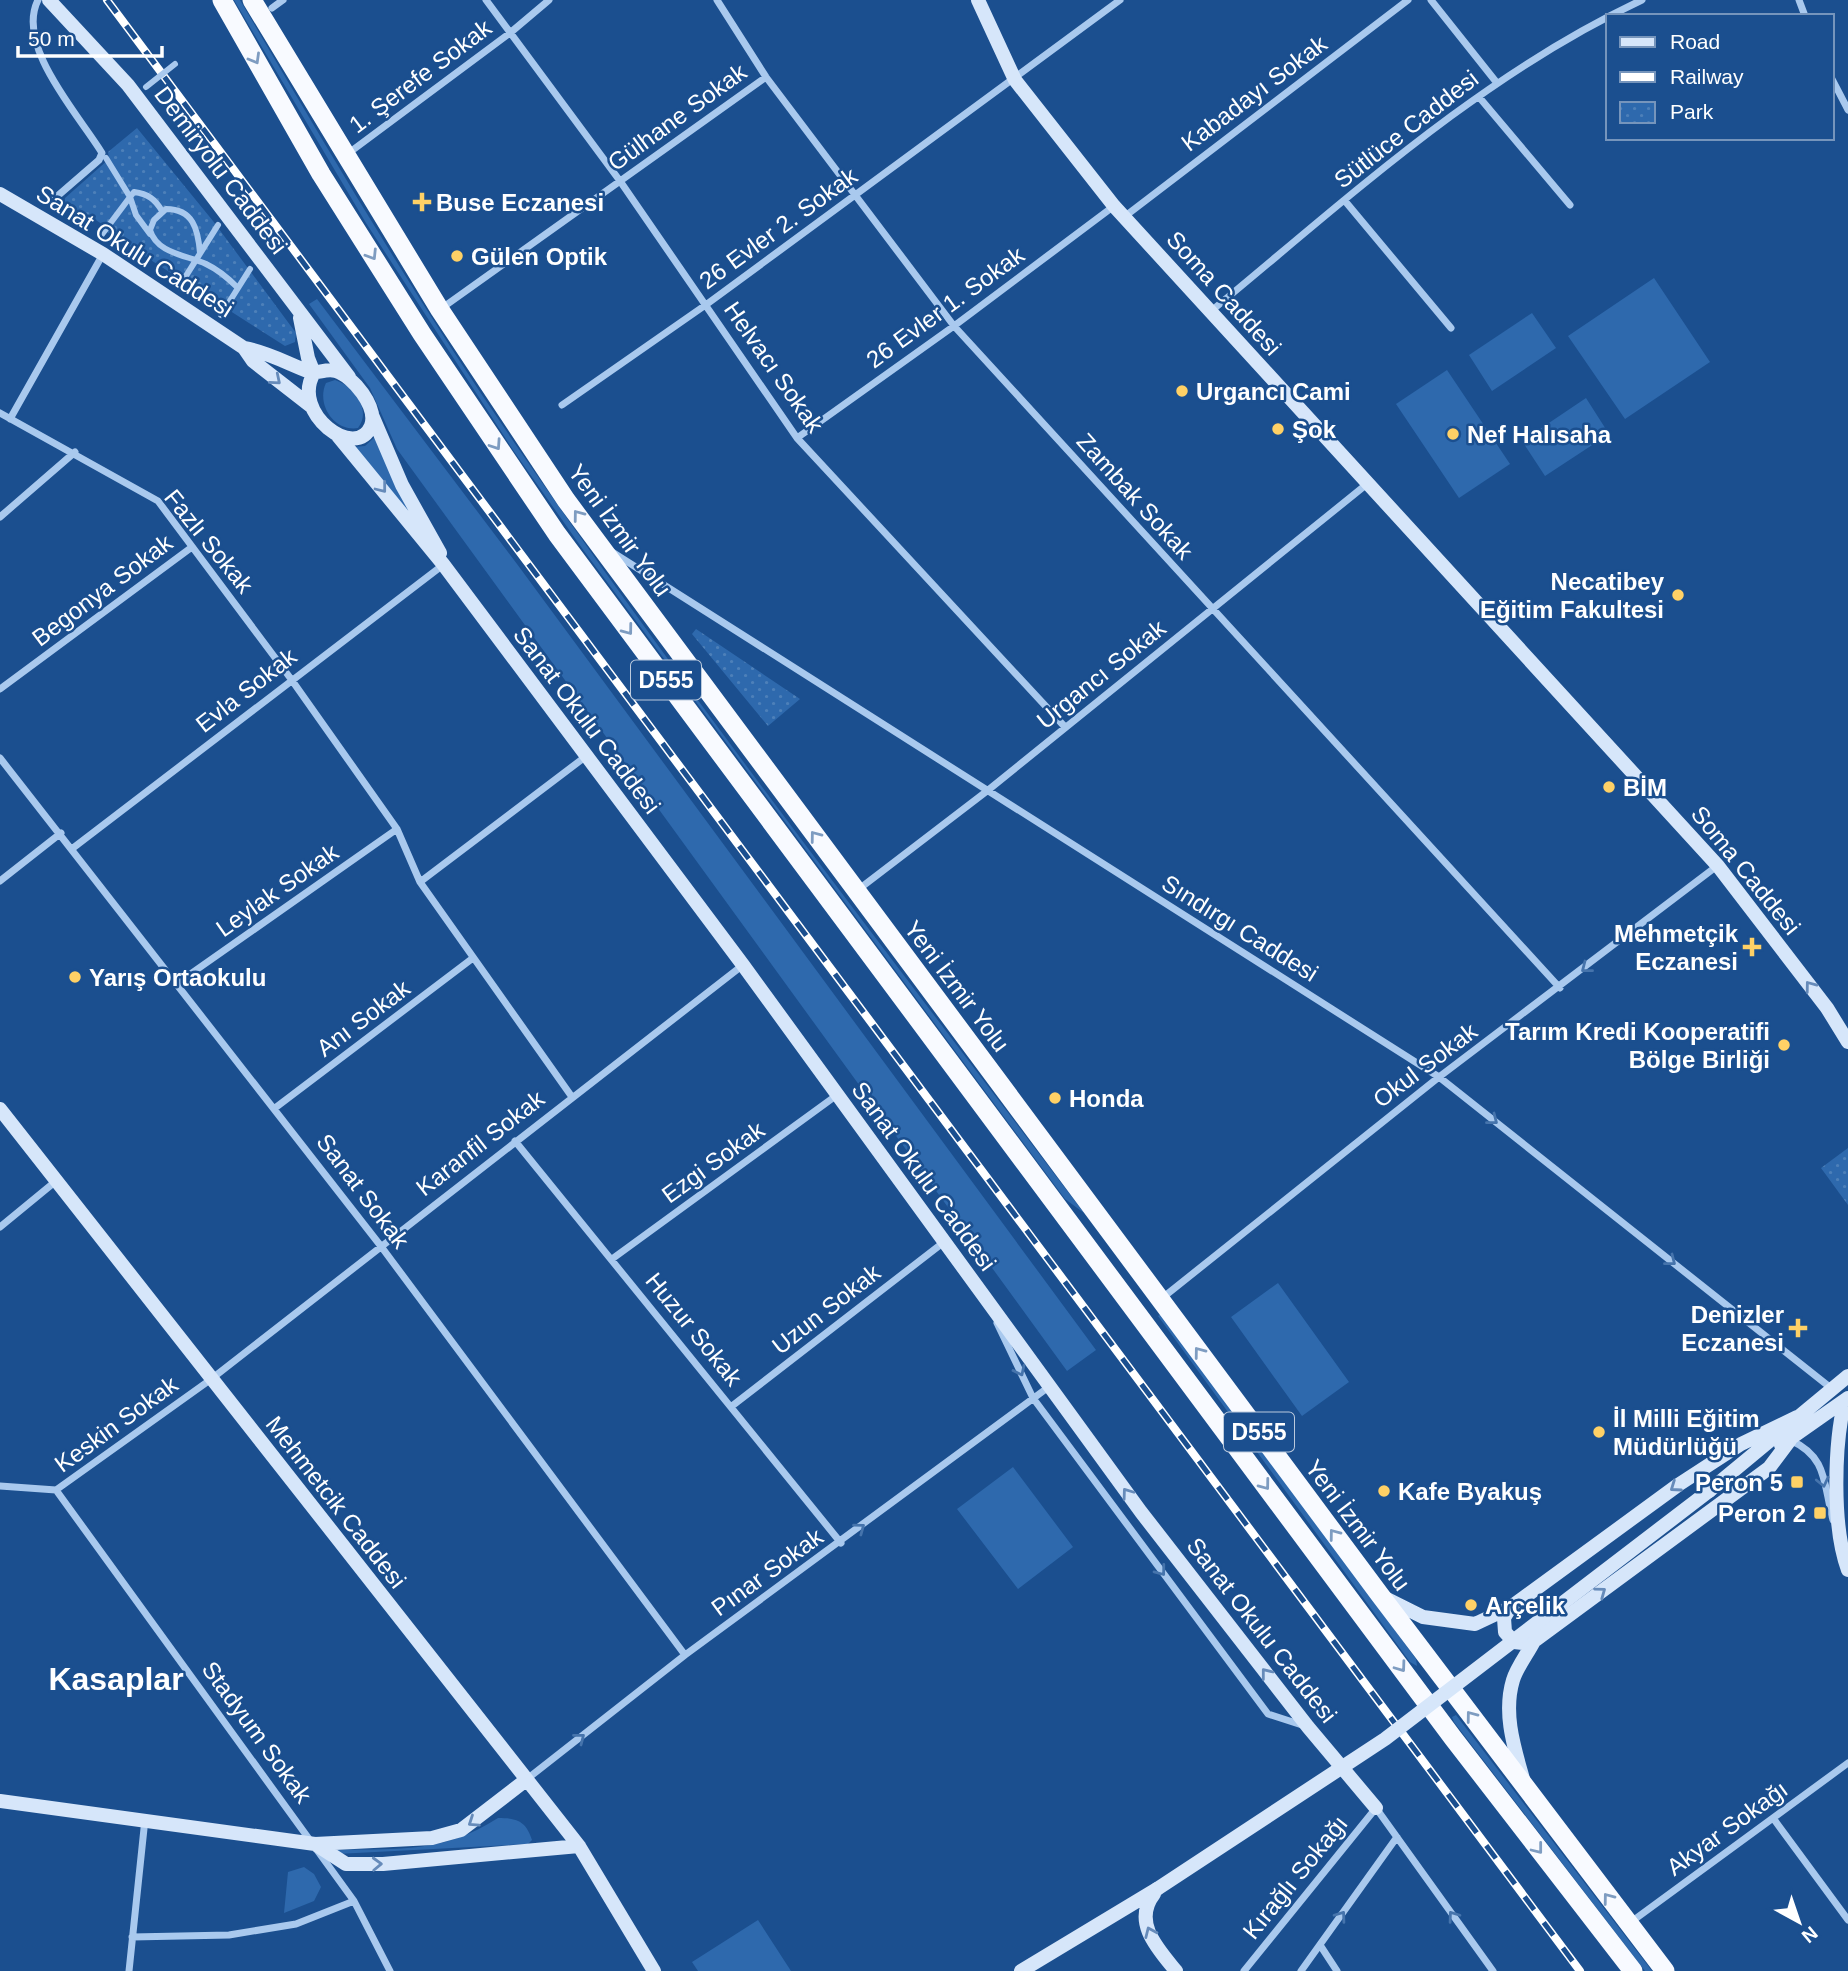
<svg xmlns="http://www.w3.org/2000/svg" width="1848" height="1971" font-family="Arial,sans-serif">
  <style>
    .grass { fill: #2e69ad }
    .park { fill: url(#park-dots) }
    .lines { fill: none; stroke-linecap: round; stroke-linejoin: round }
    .pedestrian { stroke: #a9c9ee; stroke-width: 6 }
    .minor { stroke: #a9c9ee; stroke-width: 7 }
    .secondary { stroke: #d6e6fa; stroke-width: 14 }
    .trunk { stroke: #f8faff; stroke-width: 19 }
    .rail-casing { stroke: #fff; stroke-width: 8 }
    .rail { stroke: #1b4f8f; stroke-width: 5; stroke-dasharray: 16; stroke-linecap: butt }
    .pedestrian-bridge { stroke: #a9c9ee; stroke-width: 6 }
    .secondary-bridge { stroke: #d6e6fa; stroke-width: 14 }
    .oneway { stroke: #7e9cc1 }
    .oneway2 { stroke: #668bba }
    .oneway3 { stroke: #4674ac }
    .poi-dot { fill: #ffd166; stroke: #1b4f8f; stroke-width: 2.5 }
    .labels { text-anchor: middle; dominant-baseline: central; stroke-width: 5; stroke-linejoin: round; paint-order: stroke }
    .shield { fill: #1b4f8f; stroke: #bbcadd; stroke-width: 2 }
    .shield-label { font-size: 23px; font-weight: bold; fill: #fff }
    .street-label { font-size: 24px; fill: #fff; stroke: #1b4f8f }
    .poi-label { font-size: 24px; font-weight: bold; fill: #fff; stroke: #1b4f8f; text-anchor: start }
    .district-label { font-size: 32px; font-weight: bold; fill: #fff; stroke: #1b4f8f }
  </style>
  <defs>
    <pattern id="park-dots" width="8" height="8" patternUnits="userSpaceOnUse" patternTransform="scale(1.75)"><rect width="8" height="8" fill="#2e69ad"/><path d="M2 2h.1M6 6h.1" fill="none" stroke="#4d80b9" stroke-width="1.8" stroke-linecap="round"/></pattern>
  </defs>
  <rect width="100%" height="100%" fill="#1b4f8f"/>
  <path class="grass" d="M234 0H240C329 152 418 303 518 448 698 709 893 960 1084 1213L1065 1199 584 551 513 450 366 223Z
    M1654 278 1710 362 1625 419 1568 336Z
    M317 299 517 564 1096 1350 1067 1371 397 449 370 388 309 304Z
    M1532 313 1556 348 1492 391 1469 355Z
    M1447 370 1510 464 1459 498 1396 404Z
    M335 380C354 386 372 410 358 428 334 432 316 404 326 383Z
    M1586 398 1609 434 1545 476 1522 441Z
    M376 436 413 518 353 447 365 446Z
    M1278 1283 1349 1382 1302 1416 1231 1317Z
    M1164 1312 1416 1659 1417 1666 1410 1662 1158 1316Z
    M1013 1467 1073 1547 1018 1589 957 1509Z
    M1456 1715 1652 1971H1645L1454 1722 1452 1717Z
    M498 1818C517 1818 526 1821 532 1840L528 1844 337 1854 336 1850C401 1848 441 1854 498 1818Z
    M304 1867 314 1874 321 1887 314 1901 284 1913 288 1872Z
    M758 1920 791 1971H698L692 1962Z"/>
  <path class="park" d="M137 128 213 221 296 333 295 342 285 346 107 232 108 228 85 213 80 218 64 206 65 198 109 159 108 152Z
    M696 629 800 699 768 726 692 634Z
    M1848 1148V1205L1821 1168Z"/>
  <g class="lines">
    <path class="pedestrian" d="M150 234 136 215 130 197 134 192C148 194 155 199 162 211
      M100 237 130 197 106 158
      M200 253C198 229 193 209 166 209L154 220 150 230C157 254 187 255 206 264 219 270 228 278 238 288
      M179 287 218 225
      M221 315 250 269"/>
    <path class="minor" d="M38 0C15 46 79 115 102 153L99 160 54 199
      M486 0 620 181 797 438 1065 727
      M717 0 766 77 954 326 1560 988
      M1431 0 1497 83
      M1799 0 1805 16
      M272 8 283 0
      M1832 79 1848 110
      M1479 97 1570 205
      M346 155 510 33 549 0
      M1345 201 1451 328
      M1124 217 1408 0
      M442 308 766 77
      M1210 312C1346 200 1481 75 1642 0
      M562 405 707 304 1120 0
      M0 413 158 501 291 679 397 829 420 882 572 1097
      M10 419 103 254
      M797 438 954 326 1114 206
      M0 517 75 452
      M612 552 1439 1077 1831 1388
      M0 689 192 547
      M0 758 380 1245 685 1655
      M73 848 443 565
      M0 881 61 833
      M420 882 585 757
      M859 889 987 791 1367 484
      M179 982 397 829
      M275 1108 473 958
      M515 1141 841 1543
      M0 1227 56 1181
      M612 1259 837 1095
      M1161 1299 1439 1077 1717 866
      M997 1323 1033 1398 1268 1714 1302 1725
      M732 1406 944 1242
      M1790 1440C1828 1457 1823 1483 1833 1520
      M0 1486 56 1490 210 1380 743 965
      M56 1490 354 1901 390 1971
      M527 1779 685 1655 1050 1386
      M1773 1818 1848 1920
      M1631 1922 1848 1763
      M132 1937 229 1935 296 1924 354 1901
      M1320 1945 1337 1971
      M129 1971 145 1819
      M1244 1971 1376 1808 1493 1971
      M1301 1971 1397 1837"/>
    <path class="secondary" d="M49 0 128 85 349 377
      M978 0 1015 80 1114 206 1718 866 1827 1008 1848 1042
      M0 194 103 254 244 348 253 361 312 407
      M300 318 308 358 314 373
      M244 348C268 352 288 364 310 372 318 374 326 368 336 371 353 376 378 407 371 426 356 462 290 413 314 373
      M372 415 402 485 440 553
      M338 436 443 564 743 965 1141 1512 1308 1727 1376 1808
      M0 1109 579 1846 654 1971
      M1845 1400C1834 1444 1832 1527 1848 1570
      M1781 1445 1848 1398
      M1709 1491 1848 1376
      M1383 1597 1423 1617 1475 1624 1511 1607 1678 1485 1741 1444 1797 1417
      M1510 1608 1504 1618 1505 1632 1514 1642 1523 1643
      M1523 1779C1514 1747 1503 1713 1513 1680 1517 1667 1528 1653 1534 1641L1769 1468 1790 1440
      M0 1801 315 1844 432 1838 461 1830 526 1780
      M315 1844 346 1864H383L579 1846
      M1154 1894C1132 1922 1158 1949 1176 1971
      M1021 1971 1157 1889"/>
    <path class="trunk" d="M222 0 321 174 422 334 557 534 1453 1738 1633 1971
      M252 0 440 310 566 500 1380 1595 1665 1971"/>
    <g class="rail-casing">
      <path id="rail" d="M107 0 1580 1971"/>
    </g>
    <use href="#rail" class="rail"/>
    <path class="pedestrian-bridge" d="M146 87 175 64"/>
    <path class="secondary-bridge" d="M1157 1889 1385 1739 1709 1491"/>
  </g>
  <defs><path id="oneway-chevron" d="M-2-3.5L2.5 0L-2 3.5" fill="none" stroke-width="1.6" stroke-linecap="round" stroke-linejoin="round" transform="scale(1.75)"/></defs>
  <g class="oneway">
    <use href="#oneway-chevron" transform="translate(255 59) rotate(60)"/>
    <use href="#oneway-chevron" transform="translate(372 255) rotate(58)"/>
    <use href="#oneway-chevron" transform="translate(496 445) rotate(56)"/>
    <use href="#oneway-chevron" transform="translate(578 515) rotate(-127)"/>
    <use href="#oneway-chevron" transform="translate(628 630) rotate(53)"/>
    <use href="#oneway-chevron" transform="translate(815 836) rotate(-127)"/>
    <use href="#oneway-chevron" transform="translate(1199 1352) rotate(-127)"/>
    <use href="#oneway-chevron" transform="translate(1265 1485) rotate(53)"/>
    <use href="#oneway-chevron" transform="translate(1334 1534) rotate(-127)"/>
    <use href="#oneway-chevron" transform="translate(1401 1667) rotate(54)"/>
    <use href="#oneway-chevron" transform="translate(1471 1716) rotate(-127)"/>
    <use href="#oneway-chevron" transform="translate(1538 1849) rotate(52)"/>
    <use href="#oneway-chevron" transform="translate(1608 1898) rotate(-127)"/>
  </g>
  <g class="oneway2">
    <use href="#oneway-chevron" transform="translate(276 380) rotate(40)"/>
    <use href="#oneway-chevron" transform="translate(382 488) rotate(52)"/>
    <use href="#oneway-chevron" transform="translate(1810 986) rotate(-127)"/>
    <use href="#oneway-chevron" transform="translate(1675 1487) rotate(145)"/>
    <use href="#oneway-chevron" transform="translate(1127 1493) rotate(-126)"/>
    <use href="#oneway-chevron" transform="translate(1601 1592) rotate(-36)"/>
    <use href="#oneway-chevron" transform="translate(1266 1673) rotate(-128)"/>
    <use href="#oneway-chevron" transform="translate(473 1822) rotate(146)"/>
    <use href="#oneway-chevron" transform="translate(377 1864) rotate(-2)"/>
    <use href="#oneway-chevron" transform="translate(1150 1932) rotate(-114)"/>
  </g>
  <g class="oneway3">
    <use href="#oneway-chevron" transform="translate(1586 968) rotate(142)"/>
    <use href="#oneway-chevron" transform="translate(1493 1120) rotate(38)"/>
    <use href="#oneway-chevron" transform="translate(1671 1261) rotate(38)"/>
    <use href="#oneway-chevron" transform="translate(1020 1371) rotate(64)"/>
    <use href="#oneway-chevron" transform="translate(1823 1482) rotate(77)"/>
    <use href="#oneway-chevron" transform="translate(860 1528) rotate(-37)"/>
    <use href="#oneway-chevron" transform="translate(1161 1571) rotate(53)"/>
    <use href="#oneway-chevron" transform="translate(580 1738) rotate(-38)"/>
    <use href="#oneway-chevron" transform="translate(1341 1916) rotate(-54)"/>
    <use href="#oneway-chevron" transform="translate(1453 1916) rotate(-126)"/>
  </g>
  <g class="poi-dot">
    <path d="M418.5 191.5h7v7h7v7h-7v7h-7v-7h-7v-7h7z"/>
    <circle cx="457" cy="256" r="7"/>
    <circle cx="1182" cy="391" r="7"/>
    <circle cx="1278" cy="429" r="7"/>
    <circle cx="1453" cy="434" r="7"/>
    <circle cx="1678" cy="595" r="7"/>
    <circle cx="1609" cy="787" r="7"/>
    <path d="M1748.5 936.5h7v7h7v7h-7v7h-7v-7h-7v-7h7z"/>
    <circle cx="75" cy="977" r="7"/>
    <circle cx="1784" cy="1045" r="7"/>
    <circle cx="1055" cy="1098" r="7"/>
    <path d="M1794.5 1317.5h7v7h7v7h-7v7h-7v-7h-7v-7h7z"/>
    <circle cx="1599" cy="1432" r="7"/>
    <rect x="1790" y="1475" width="14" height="14" rx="3.5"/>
    <circle cx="1384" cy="1491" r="7"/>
    <rect x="1813" y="1506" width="14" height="14" rx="3.5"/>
    <circle cx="1471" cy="1605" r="7"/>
  </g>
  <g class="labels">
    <g class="shield">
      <rect x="631" y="660.5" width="70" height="39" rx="5"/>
      <rect x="1224" y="1412.5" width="70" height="39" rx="5"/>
    </g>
    <g class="shield-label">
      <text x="666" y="680">D555</text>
      <text x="1259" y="1432">D555</text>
    </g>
    <g class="street-label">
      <text transform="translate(420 76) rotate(-37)">1. Şerefe Sokak</text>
      <text transform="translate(1254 93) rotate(-37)">Kabadayı Sokak</text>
      <text transform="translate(677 117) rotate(-36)">Gülhane Sokak</text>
      <text transform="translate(1406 129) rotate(-38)">Sütlüce Caddesi</text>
      <text transform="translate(221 170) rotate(53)">Demiryolu Caddesi</text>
      <text transform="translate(778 228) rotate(-36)">26 Evler 2. Sokak</text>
      <text transform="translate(135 251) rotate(32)">Sanat Okulu Caddesi</text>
      <text transform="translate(1224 293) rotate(48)">Soma Caddesi</text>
      <text transform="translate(945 307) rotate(-36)">26 Evler 1. Sokak</text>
      <text transform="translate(774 367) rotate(55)">Helvacı Sokak</text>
      <text transform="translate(1135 496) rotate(48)">Zambak Sokak</text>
      <text transform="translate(620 530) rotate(54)">Yeni İzmir Yolu</text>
      <text transform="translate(209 541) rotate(51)">Fazlı Sokak</text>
      <text transform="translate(102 590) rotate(-37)">Begonya Sokak</text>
      <text transform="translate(1101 674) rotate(-39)">Urgancı Sokak</text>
      <text transform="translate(246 690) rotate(-38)">Evla Sokak</text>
      <text transform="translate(587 720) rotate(53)">Sanat Okulu Caddesi</text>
      <text transform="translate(1746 870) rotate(51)">Soma Caddesi</text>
      <text transform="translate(277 890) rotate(-35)">Leylak Sokak</text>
      <text transform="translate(1240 928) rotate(32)">Sındırgı Caddesi</text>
      <text transform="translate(957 986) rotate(53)">Yeni İzmir Yolu</text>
      <text transform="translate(363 1018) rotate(-37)">Anı Sokak</text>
      <text transform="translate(1425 1065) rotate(-37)">Okul Sokak</text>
      <text transform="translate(480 1143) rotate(-38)">Karanfil Sokak</text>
      <text transform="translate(713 1162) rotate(-36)">Ezgi Sokak</text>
      <text transform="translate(924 1176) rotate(54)">Sanat Okulu Caddesi</text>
      <text transform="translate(363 1191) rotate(53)">Sanat Sokak</text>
      <text transform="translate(826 1309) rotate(-38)">Uzun Sokak</text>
      <text transform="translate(694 1329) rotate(51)">Huzur Sokak</text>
      <text transform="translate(116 1424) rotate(-36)">Keskin Sokak</text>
      <text transform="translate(336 1502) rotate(52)">Mehmetcik Caddesi</text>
      <text transform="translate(1358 1525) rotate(53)">Yeni İzmir Yolu</text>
      <text transform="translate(767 1572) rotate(-36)">Pınar Sokak</text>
      <text transform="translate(1262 1630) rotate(52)">Sanat Okulu Caddesi</text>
      <text transform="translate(257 1732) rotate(54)">Stadyum Sokak</text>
      <text transform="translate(1727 1828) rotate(-36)">Akyar Sokağı</text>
      <text transform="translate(1295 1877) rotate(-51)">Kırağlı Sokağı</text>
    </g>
    <g class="poi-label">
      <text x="436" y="202">Buse Eczanesi</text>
      <text x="471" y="256">Gülen Optik</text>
      <text x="1196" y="391">Urgancı Cami</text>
      <text x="1292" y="429">Şok</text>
      <text x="1467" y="434">Nef Halısaha</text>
      <text x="1664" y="581" text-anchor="end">Necatibey<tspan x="1664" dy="28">Eğitim Fakultesi</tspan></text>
      <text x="1623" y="787">BİM</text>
      <text x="1738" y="933" text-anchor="end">Mehmetçik<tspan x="1738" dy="28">Eczanesi</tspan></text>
      <text x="89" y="977">Yarış Ortaokulu</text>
      <text x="1770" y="1031" text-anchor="end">Tarım Kredi Kooperatifi<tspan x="1770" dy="28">Bölge Birliği</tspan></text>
      <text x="1069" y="1098">Honda</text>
      <text x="1784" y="1314" text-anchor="end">Denizler<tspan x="1784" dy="28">Eczanesi</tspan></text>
      <text x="1613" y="1418">İl Milli Eğitim<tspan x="1613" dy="28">Müdürlüğü</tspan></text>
      <text x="1783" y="1482" text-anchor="end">Peron 5</text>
      <text x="1398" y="1491">Kafe Byakuş</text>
      <text x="1806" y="1513" text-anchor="end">Peron 2</text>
      <text x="1485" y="1605">Arçelik</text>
    </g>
    <g class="district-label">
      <text x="116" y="1679">Kasaplar</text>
    </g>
  </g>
  <rect x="1606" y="14" width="228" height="126" fill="#1b4f8f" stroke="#7695bc" stroke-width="2"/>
  <rect x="1620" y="37" width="35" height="10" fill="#d6e6fa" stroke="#7695bc" stroke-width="2"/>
  <text x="1670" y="49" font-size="21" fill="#ffffff">Road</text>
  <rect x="1620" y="72" width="35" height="10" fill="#ffffff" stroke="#7695bc" stroke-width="2"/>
  <text x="1670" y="84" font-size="21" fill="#ffffff">Railway</text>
  <rect x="1620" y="102" width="35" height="21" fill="url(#park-dots)" stroke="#7695bc" stroke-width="2"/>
  <text x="1670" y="119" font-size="21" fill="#ffffff">Park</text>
  <g transform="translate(1799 1922) rotate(140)" stroke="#1b4f8f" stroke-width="5" paint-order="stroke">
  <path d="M0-5L12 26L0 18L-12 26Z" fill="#ffffff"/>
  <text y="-10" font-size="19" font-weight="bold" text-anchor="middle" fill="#ffffff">N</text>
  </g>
  <path d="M18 46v10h144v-10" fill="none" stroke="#ffffff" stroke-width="3.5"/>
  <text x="28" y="46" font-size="21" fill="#ffffff" stroke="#1b4f8f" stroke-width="5" paint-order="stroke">50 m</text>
</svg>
